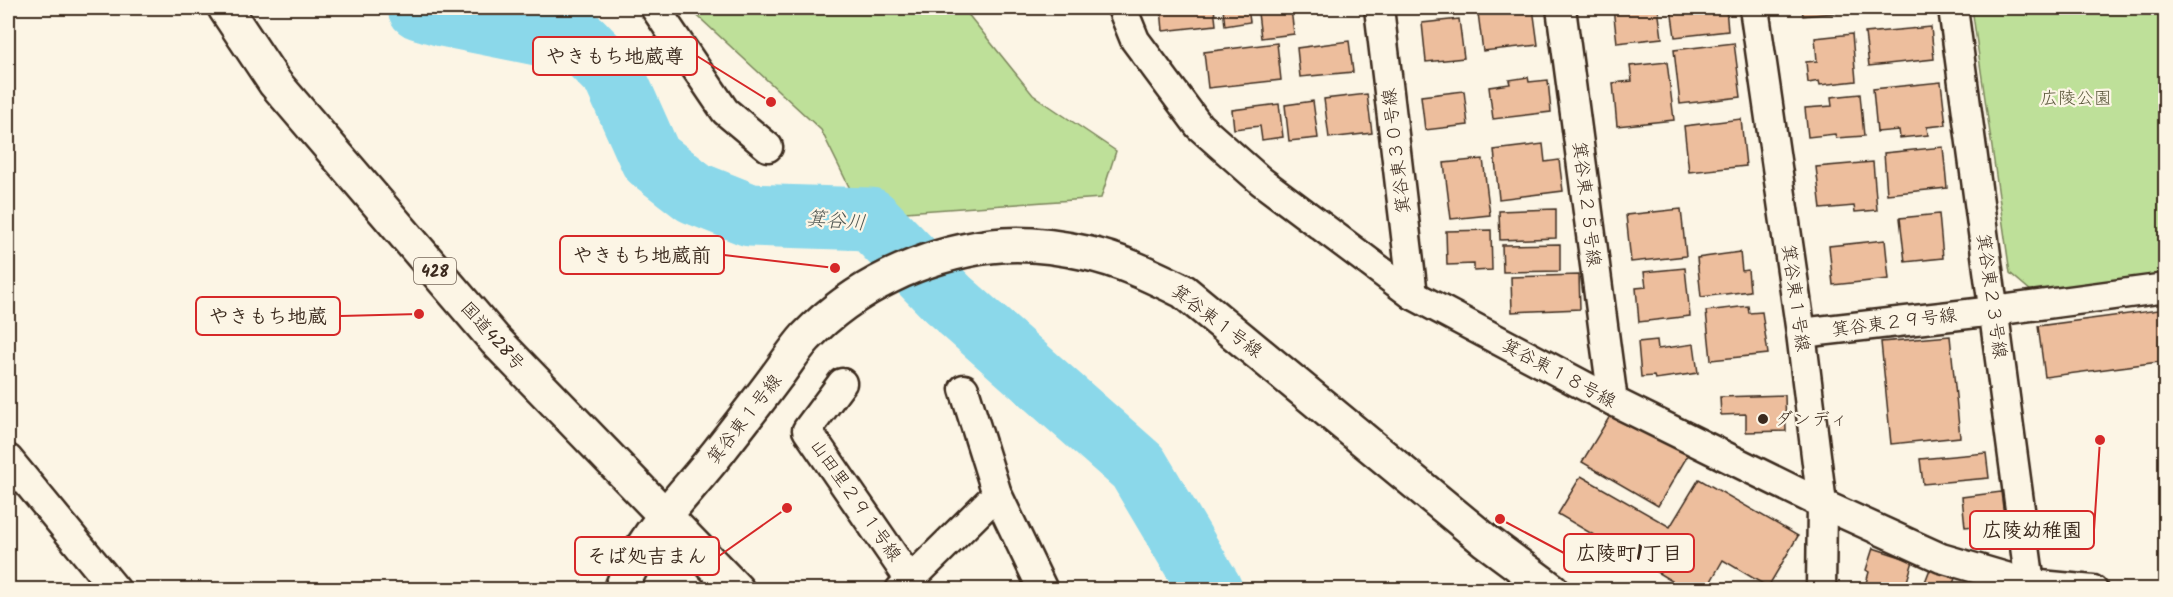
<svg xmlns="http://www.w3.org/2000/svg" width="2173" height="597" font-family="Kalam,'Klee One',sans-serif">
	<rect width="100%" height="100%" fill="#fcf5e5"/>
	<filter id="ink" filterUnits="userSpaceOnUse"><feTurbulence type="fractalNoise" baseFrequency=".0167" numOctaves="2"/><feDisplacementMap in="SourceGraphic" scale="12" xChannelSelector="R" yChannelSelector="G"/><feConvolveMatrix kernelMatrix="1 2 1 2 8 2 1 2 1" color-interpolation-filters="sRGB"/></filter>
	<g filter="url(#ink)">
		<g fill="#bee099" stroke="#7c855c" stroke-width="1.5">
			<polygon points="689,8 963,8 1033,95 1116,151 1101,198 863,215 821,130"/>
			<polygon points="1972,8 2165,8 2165,275 2031,291 2010,273"/>
		</g>
		<g fill="none" stroke-linecap="round" stroke-linejoin="round">
			<polyline stroke="#8bd8ea" stroke-width="63" points="419,8 443,15 582,43 614,76 651,159 695,193 750,215 870,219 948,299 1138,467 1211,590"/>
		</g>
		<g fill="#edbe9d" stroke="#3b2a1e" stroke-width="1.5">
			<polygon points="1161,8 1214,8 1216,25 1163,31"/>
			<polygon points="1223,8 1248,8 1250,22 1225,26"/>
			<polygon points="1533,8 1538,45 1483,51 1478,13"/>
			<polygon points="1613,8 1658,8 1662,38 1617,43"/>
			<polygon points="1671,8 1726,8 1728,31 1675,37"/>
			<polygon points="1802,8 1844,8 1844,12 1803,16"/>
			<polygon points="1291,9 1294,34 1261,38 1258,13"/>
			<polygon points="1459,19 1464,58 1426,62 1422,23"/>
			<polygon points="1931,27 1934,59 1869,66 1865,33"/>
			<polygon points="1852,34 1856,81 1820,85 1819,81 1808,83 1806,62 1817,61 1815,38"/>
			<polygon points="1349,41 1353,72 1300,77 1297,48"/>
			<polygon points="1277,43 1281,80 1208,88 1204,52"/>
			<polygon points="1734,43 1741,97 1680,104 1674,50"/>
			<polygon points="1667,62 1674,120 1617,126 1613,83 1632,81 1630,66"/>
			<polygon points="1528,77 1529,82 1548,80 1551,112 1493,119 1489,87 1510,84 1509,80"/>
			<polygon points="1941,82 1946,125 1927,127 1928,135 1900,138 1899,130 1877,132 1873,89"/>
			<polygon points="1464,91 1468,125 1425,130 1421,96"/>
			<polygon points="1367,94 1372,133 1329,138 1324,99"/>
			<polygon points="1860,94 1864,136 1836,138 1835,134 1808,137 1805,108 1832,106 1831,97"/>
			<polygon points="1313,101 1318,138 1289,141 1285,105"/>
			<polygon points="1279,104 1283,137 1262,140 1260,126 1234,129 1232,110"/>
			<polygon points="1741,119 1746,166 1689,172 1684,126"/>
			<polygon points="1543,144 1545,162 1559,160 1563,191 1499,199 1494,150"/>
			<polygon points="1943,147 1947,188 1887,194 1884,153"/>
			<polygon points="1483,159 1490,215 1451,219 1444,163"/>
			<polygon points="1873,162 1877,210 1855,212 1854,206 1821,209 1816,167"/>
			<polygon points="1556,209 1556,238 1500,240 1499,211"/>
			<polygon points="1681,209 1686,256 1631,262 1626,215"/>
			<polygon points="1939,214 1943,258 1905,262 1900,218"/>
			<polygon points="1491,230 1492,270 1474,271 1474,264 1447,265 1446,231"/>
			<polygon points="1885,240 1889,279 1833,285 1829,246"/>
			<polygon points="1560,244 1560,271 1503,272 1502,245"/>
			<polygon points="1740,252 1742,271 1748,270 1750,291 1701,297 1697,258"/>
			<polygon points="1685,268 1690,316 1639,322 1636,288 1646,287 1644,272"/>
			<polygon points="1579,275 1580,309 1512,312 1511,277"/>
			<polygon points="1748,306 1749,313 1762,312 1768,354 1711,360 1706,311"/>
			<polygon points="2166,309 2166,361 2045,377 2038,326"/>
			<polygon points="1950,336 1960,437 1891,444 1881,342"/>
			<polygon points="1657,340 1658,349 1694,344 1698,373 1655,379 1654,376 1641,377 1638,342"/>
			<polygon points="1785,395 1786,431 1746,432 1746,414 1721,415 1720,397"/>
			<polygon points="1613,411 1688,455 1658,506 1582,462"/>
			<polygon points="1986,453 1989,478 1923,484 1920,459"/>
			<polygon points="1581,476 1670,527 1699,479 1798,536 1768,587 1723,560 1706,590 1687,590 1558,514"/>
			<polygon points="2001,492 2005,523 1965,527 1962,497"/>
			<polygon points="1873,548 1913,561 1905,588 1909,590 1864,590 1869,572 1866,570"/>
			<polygon points="1930,569 1955,578 1951,590 1922,590"/>
		</g>
		<g fill="none" stroke-linecap="round" stroke-linejoin="round">
			<defs>
				<g id="minor">
					<polyline points="655,8 725,111 768,147"/>
					<polyline points="1122,8 1135,40 1199,126 1261,181 1413,295 1613,401 1822,504 1941,558 2030,584 2093,590"/>
					<polyline points="1379,8 1413,295"/>
					<polyline points="1561,8 1613,401"/>
					<polyline points="1754,8 1801,333 1822,504 1821,590"/>
					<polyline points="1953,8 2030,584"/>
					<polyline points="1801,333 1994,311 2166,288"/>
					<polyline points="842,383 807,430 917,590"/>
					<polyline points="964,389 997,494 1043,590"/>
					<polyline points="8,459 116,590"/>
					<polyline points="900,590 997,494"/>
				</g>
				<path id="tertiary" d="M621,590C641,534 688,492 723,446C741,423 759,400 776,377C786,364 795,349 806,337C854,287 922,255 991,246C1022,242 1055,246 1086,253C1120,260 1152,276 1183,291L1486,541L1552,590"/>
				<polyline id="trunk" points="225,8 275,83 495,340 737,590"/>
			</defs>
			<use href="#minor" stroke="#3b2a1e" stroke-width="33"/>
			<use href="#tertiary" stroke="#3b2a1e" stroke-width="38"/>
			<use href="#trunk" stroke="#3b2a1e" stroke-width="38"/>
			<use href="#minor" stroke="#fcf5e5" stroke-width="28"/>
			<use href="#tertiary" stroke="#fcf5e5" stroke-width="33"/>
			<use href="#trunk" stroke="#fcf5e5" stroke-width="33"/>
		</g>
	</g>
	<circle fill="#3b2a1e" stroke="#fcf5e5" stroke-width="2" cx="1763" cy="419" r="6"/>
	<g text-anchor="middle" stroke-width="4.5" stroke-linejoin="round" paint-order="stroke">
		<rect fill="#fcf5e5" stroke="#75675a" stroke-width="1.5" x="414" y="258" width="42" height="26" rx="4.5"/>
		<g font-size="16" font-weight="bold" fill="#3b2a1e">
			<text x="435" y="277">428</text>
		</g>
		<g font-size="18" fill="#5c583d" stroke="#fcf5e5">
			<text x="2076" y="104">広陵公園</text>
		</g>
		<g font-size="18" fill="#3b2a1e" stroke="#fcf5e5">
			<text transform="translate(1396 151) rotate(-97)" y="6">箕谷東３０号線</text>
			<text transform="translate(1587 204) rotate(83)" y="6">箕谷東２５号線</text>
			<text transform="translate(1992 296) rotate(82)" y="6">箕谷東２３号線</text>
			<text transform="translate(1796 298) rotate(82)" y="6">箕谷東１号線</text>
			<text transform="translate(1217 321) rotate(37)" y="6">箕谷東１号線</text>
			<text transform="translate(1894 322) rotate(-7)" y="6">箕谷東２９号線</text>
			<text transform="translate(493 336) rotate(48)" y="6">国道428号</text>
			<text transform="translate(1559 373) rotate(28)" y="6">箕谷東１８号線</text>
			<text transform="translate(744 419) rotate(-52)" y="6">箕谷東１号線</text>
			<text transform="translate(856 500) rotate(55)" y="6">山田里２９１号線</text>
		</g>
		<g font-size="18" fill="#3b2a1e" stroke="#fcf5e5" text-anchor="start">
			<text x="1775" y="425">ダンディ</text>
		</g>
		<g font-size="20" font-style="italic" fill="#4f5651" stroke="#fcf5e5">
			<text transform="translate(836 220) rotate(5)" y="7">箕谷川</text>
		</g>
	</g>
	<path fill="none" stroke="#d62828" stroke-width="2" d="M771 102L697 56M835 268L724 255M419 314L340 316M2100 440L2094 530M1500 519L1564 553M787 508L719 556"/>
	<g fill="#d62828" stroke="#fcf5e5" stroke-width="2">
		<circle cx="771" cy="102" r="6"/>
		<circle cx="835" cy="268" r="6"/>
		<circle cx="419" cy="314" r="6"/>
		<circle cx="2100" cy="440" r="6"/>
		<circle cx="1500" cy="519" r="6"/>
		<circle cx="787" cy="508" r="6"/>
	</g>
	<g fill="#fcf5e5" stroke="#d62828" stroke-width="2">
		<rect x="533" y="37" width="164" height="38" rx="6"/>
		<rect x="560" y="236" width="164" height="38" rx="6"/>
		<rect x="196" y="297" width="144" height="38" rx="6"/>
		<rect x="1970" y="511" width="124" height="38" rx="6"/>
		<rect x="1564" y="534" width="130" height="38" rx="6"/>
		<rect x="575" y="537" width="144" height="38" rx="6"/>
	</g>
	<g font-size="20" text-anchor="middle" font-weight="bold" fill="#3b2a1e">
		<text x="615" y="63">やきもち地蔵尊</text>
		<text x="642" y="262">やきもち地蔵前</text>
		<text x="268" y="323">やきもち地蔵</text>
		<text x="2032" y="537">広陵幼稚園</text>
		<text x="1629" y="560">広陵町1丁目</text>
		<text x="647" y="563">そば処吉まん</text>
	</g>
	<rect width="2173" height="597" fill="none" stroke="#fcf5e5" stroke-width="30"/>
	<rect x="15" y="15" width="2143" height="567" fill="none" stroke="#3b2a1e" stroke-width="2" filter="url(#ink)"/>
</svg>
